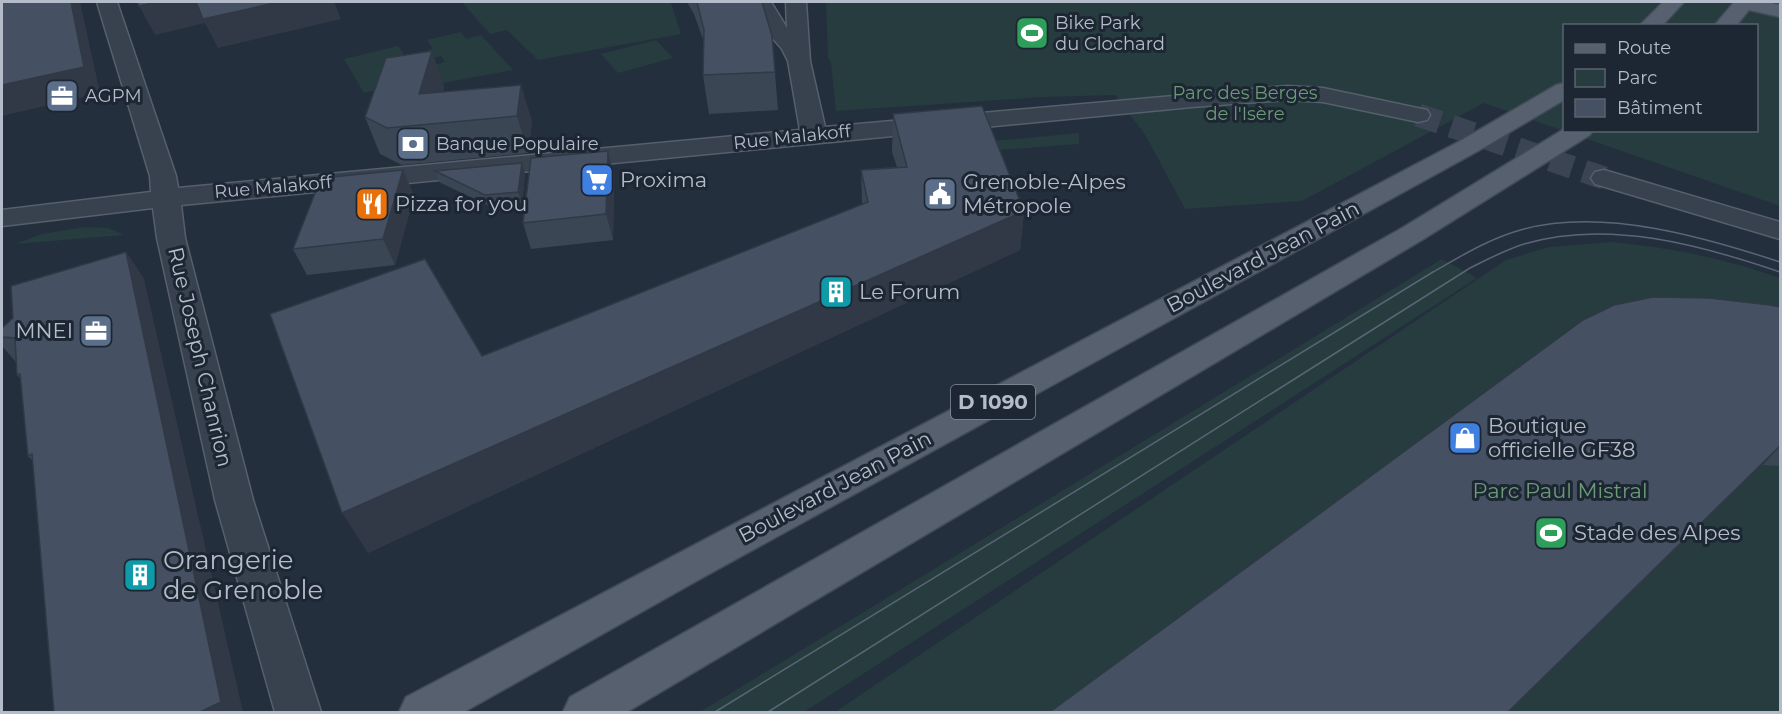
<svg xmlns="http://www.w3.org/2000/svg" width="1782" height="714" font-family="Montserrat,sans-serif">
	<rect width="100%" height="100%" fill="#242f3e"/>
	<g fill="#263c3f" fill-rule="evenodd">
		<polygon points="462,2 663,2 671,3 681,34 538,60 507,30 490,34"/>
		<path d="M826,2H1780V206L1484,103L1302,201L1185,209L1146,136L1115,95L1043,97L836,111L831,62L828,58ZM1564,26H1756V130H1564Z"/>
		<polygon points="461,32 466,39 481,35 513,70 421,87 423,68 445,62 441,56 422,61 417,53 433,49 427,40"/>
		<polygon points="656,40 673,58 618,73 601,54"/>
		<polygon points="398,46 408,60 389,86 364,93 344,59"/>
		<polygon points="1079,133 1079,144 986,151 983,142"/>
		<polygon points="84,227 108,228 124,235 15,244 42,234"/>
		<path d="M1612,242C1672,248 1723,258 1780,278V712H835L1506,260L1549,247Z"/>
		<polygon points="1442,259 1477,278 804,712 700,712"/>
	</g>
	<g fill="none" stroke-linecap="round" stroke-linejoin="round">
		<polyline stroke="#3a4453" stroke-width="23" stroke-dasharray="23 12" stroke-linecap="butt" points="1418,115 1604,178"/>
		<defs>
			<g id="minor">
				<polygon points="97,2 117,2 176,176 178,188 800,130 788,61 782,49 764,28 751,2 771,2 787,28 786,2 806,2 810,61 825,127 1287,86 1323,88 1427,110 1430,115 1427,120 1418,122 1323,102 1287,100 1192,107 181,205 185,238 253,500 321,712 275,712 215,500 157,238 153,208 2,226 2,210 151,192 150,176"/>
				<polygon points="1604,170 1780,222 1780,239 1595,184 1591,178 1595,172"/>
			</g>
			<g id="major">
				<polygon points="1663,2 1684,2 1662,26 1639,26"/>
				<polygon points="1734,2 1767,2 1780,5 1780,17 1749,10 1736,26 1714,26"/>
				<polygon points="1564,83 1564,100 1478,151 700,579 464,712 399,712 406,697 1460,141 1556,85"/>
				<polygon points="1564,129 1593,130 1590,135 1422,240 627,712 563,712 570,697 1402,228"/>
			</g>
		</defs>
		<use href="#minor" stroke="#565f6c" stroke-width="3"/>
		<use href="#major" stroke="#414a57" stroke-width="3"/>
		<use href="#minor" fill="#38414e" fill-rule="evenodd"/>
		<use href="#major" fill="#56606e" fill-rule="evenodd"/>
		<g stroke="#5a6575" stroke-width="1.5">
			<path d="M715,712L1433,272C1463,255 1490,238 1524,229C1604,208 1704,237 1780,262"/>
			<path d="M768,712L1470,268C1488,259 1505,250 1524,244C1608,219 1701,245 1780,272"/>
		</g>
	</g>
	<g fill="#3b4654">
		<polygon points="687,2 762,2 772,36 778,110 709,114 703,75 704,42 694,14"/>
		<polygon points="444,86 443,91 532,121 528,153 402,165 380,154 365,117"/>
		<polygon points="893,114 1024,211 1020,250 368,553 482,356 862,204 861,170 897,167 892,152"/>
		<polygon points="608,151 614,175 613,240 531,249 523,223"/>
		<polygon points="403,170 414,196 395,265 307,275 293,249"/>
		<polygon points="435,171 525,174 522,203 489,206 439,182"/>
		<polygon points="126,252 144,279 32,460 28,456 21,379 17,375 16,362 2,346 2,328"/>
		<polygon points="1780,307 1780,466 1763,465"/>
	</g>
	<g fill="#303945">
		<polygon points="71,2 80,2 100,93 2,116 2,85"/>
		<polygon points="157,2 334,2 341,19 218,48 205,23 155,35 139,6"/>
		<polygon points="432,51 444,86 435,123 419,94"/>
		<polygon points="521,85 532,121 528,153 517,116"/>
		<polygon points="608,151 614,175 613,240 606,214"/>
		<polygon points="522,163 525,174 522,203 518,192"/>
		<polygon points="403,170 414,196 395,265 383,239"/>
		<polygon points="1024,211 1020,250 368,553 342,513"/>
		<polygon points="126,252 144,279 243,712 200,712"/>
		<polygon points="1780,446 1763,465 1510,712 1508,712"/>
	</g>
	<g fill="#455162" stroke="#303945" stroke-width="1.5">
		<polygon points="2,2 71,2 84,67 2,85"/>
		<polygon points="137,2 157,2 139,6"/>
		<polygon points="196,2 279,2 203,19"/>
		<polygon points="697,2 762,2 772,36 775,72 703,75 704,30"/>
		<polygon points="432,51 419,94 521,85 517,116 387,128 365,117 386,58"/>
		<polygon points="982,106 1024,211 342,513 270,314 425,259 482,356 868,202 861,170 907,167 893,114"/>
		<polygon points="608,151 606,214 523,223 531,158"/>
		<polygon points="522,163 518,192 485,195 435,171"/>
		<polygon points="403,170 383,239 293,249 321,178"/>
		<polygon points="126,252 221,702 200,712 54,712 32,454 28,456 20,374 17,375 15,338 2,337 2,328 13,318 11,286"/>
		<polygon points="1653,297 1709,298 1770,305 1780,307 1780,446 1508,712 1050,712 1583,320 1614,305"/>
	</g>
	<defs>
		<symbol id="stadium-square" viewBox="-11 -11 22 22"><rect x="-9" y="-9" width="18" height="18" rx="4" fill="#2e9e5b" stroke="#1d2633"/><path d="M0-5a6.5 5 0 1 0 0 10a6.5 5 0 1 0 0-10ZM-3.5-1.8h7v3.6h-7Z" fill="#fff"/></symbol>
		<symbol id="office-square" viewBox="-11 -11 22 22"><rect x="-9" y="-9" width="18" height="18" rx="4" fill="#5c6f8a" stroke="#1d2633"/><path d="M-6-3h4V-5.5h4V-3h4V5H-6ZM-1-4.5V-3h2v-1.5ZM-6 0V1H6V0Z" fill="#fff"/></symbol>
		<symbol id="bank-square" viewBox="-11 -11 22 22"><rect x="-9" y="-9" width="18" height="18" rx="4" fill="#5c6f8a" stroke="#1d2633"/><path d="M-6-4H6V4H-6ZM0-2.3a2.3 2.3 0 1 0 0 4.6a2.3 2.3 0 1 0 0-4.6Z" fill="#fff"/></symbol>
		<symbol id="supermarket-square" viewBox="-11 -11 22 22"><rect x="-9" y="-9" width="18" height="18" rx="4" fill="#3f7fe0" stroke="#1d2633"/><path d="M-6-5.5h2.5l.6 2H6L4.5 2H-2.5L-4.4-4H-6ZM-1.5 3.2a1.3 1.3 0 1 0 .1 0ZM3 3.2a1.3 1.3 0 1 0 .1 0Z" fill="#fff"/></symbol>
		<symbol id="civic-square" viewBox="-11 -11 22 22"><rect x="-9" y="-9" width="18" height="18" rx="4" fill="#5c6f8a" stroke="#1d2633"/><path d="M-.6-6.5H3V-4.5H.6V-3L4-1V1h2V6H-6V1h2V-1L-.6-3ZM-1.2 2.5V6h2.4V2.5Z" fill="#fff"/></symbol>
		<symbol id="restaurant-square" viewBox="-11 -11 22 22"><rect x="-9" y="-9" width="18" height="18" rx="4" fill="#e8710a" stroke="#1d2633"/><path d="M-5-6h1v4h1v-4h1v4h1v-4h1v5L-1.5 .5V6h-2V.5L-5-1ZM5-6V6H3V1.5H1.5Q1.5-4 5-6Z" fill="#fff"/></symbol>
		<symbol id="building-square" viewBox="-11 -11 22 22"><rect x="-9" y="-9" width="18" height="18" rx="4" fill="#0f9aa8" stroke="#1d2633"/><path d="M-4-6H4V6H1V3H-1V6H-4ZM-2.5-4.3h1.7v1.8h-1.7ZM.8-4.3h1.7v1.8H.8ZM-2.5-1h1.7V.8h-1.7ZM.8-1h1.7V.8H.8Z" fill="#fff"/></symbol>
		<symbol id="shop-square" viewBox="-11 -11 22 22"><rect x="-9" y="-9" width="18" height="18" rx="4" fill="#3f7fe0" stroke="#1d2633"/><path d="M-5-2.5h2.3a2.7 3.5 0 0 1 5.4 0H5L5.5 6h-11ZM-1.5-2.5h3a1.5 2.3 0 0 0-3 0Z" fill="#fff"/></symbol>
	</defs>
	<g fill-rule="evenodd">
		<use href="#stadium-square" x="1013" y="14" width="38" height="38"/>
		<use href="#office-square" x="43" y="77" width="38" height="38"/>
		<use href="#bank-square" x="394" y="125" width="38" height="38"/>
		<use href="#supermarket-square" x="578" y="161" width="38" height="38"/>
		<use href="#civic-square" x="921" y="175" width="38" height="38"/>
		<use href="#restaurant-square" x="353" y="185" width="38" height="38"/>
		<use href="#building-square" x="817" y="273" width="38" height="38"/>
		<use href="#office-square" x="77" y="312" width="38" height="38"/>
		<use href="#shop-square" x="1446" y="419" width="38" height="38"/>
		<use href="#stadium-square" x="1532" y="514" width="38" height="38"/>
		<use href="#building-square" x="121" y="556" width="38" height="38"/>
	</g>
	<g text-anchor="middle" stroke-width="6" stroke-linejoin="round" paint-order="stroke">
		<g font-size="18" fill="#b4bcc9" stroke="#1d2633" text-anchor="start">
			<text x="1055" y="29">Bike Park<tspan x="1055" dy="21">du Clochard</tspan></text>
			<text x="85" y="102">AGPM</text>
			<text x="436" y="150">Banque Populaire</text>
		</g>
		<g font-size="18" fill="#6b9a76" stroke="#1d2633">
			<text x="1245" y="99">Parc des Berges<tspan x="1245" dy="21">de l'Isère</tspan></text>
		</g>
		<g font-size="18" fill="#b4bcc9" stroke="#1d2633">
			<text transform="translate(792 137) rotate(-6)" y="6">Rue Malakoff</text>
			<text transform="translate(273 187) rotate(-5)" y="6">Rue Malakoff</text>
		</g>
		<rect fill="#1d2633" stroke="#878f9c" stroke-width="1.5" x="951" y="385" width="84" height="34" rx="4.5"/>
		<g font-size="20" font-weight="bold" fill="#b4bcc9">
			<text x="993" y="409">D 1090</text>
		</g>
		<g font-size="21" fill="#b4bcc9" stroke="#1d2633" text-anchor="start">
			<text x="620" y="187">Proxima</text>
			<text x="963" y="189">Grenoble-Alpes<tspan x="963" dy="24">Métropole</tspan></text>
			<text x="395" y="211">Pizza for you</text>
			<text x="859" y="299">Le Forum</text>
			<text x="73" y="338" text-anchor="end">MNEI</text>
			<text x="1488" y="433">Boutique<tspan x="1488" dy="24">officielle GF38</tspan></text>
			<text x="1574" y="540">Stade des Alpes</text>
		</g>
		<g font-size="21" fill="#b4bcc9" stroke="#1d2633">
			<text transform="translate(1263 257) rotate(-28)" y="7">Boulevard Jean Pain</text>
			<text transform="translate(200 357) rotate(77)" y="7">Rue Joseph Chanrion</text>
			<text transform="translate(835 487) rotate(-28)" y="7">Boulevard Jean Pain</text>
		</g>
		<g font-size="21" fill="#6b9a76" stroke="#1d2633">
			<text x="1560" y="498">Parc Paul Mistral</text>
		</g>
		<g font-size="26" fill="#b4bcc9" stroke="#1d2633" text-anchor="start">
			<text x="163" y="569">Orangerie<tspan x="163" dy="30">de Grenoble</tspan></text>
		</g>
	</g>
	<rect width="1782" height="714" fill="none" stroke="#b4bcc9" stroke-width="6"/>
	<rect x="1563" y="24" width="195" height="108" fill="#1d2633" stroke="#59626f" stroke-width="1.5"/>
	<rect x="1575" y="44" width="30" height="9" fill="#56606e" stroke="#59626f" stroke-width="1.5"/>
	<text x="1617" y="54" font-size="18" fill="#b4bcc9">Route</text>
	<rect x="1575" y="69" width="30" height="18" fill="#263c3f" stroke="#59626f" stroke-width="1.5"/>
	<text x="1617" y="84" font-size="18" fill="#b4bcc9">Parc</text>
	<rect x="1575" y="99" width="30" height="18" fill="#455162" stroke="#59626f" stroke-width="1.5"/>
	<text x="1617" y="114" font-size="18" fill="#b4bcc9">Bâtiment</text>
</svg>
